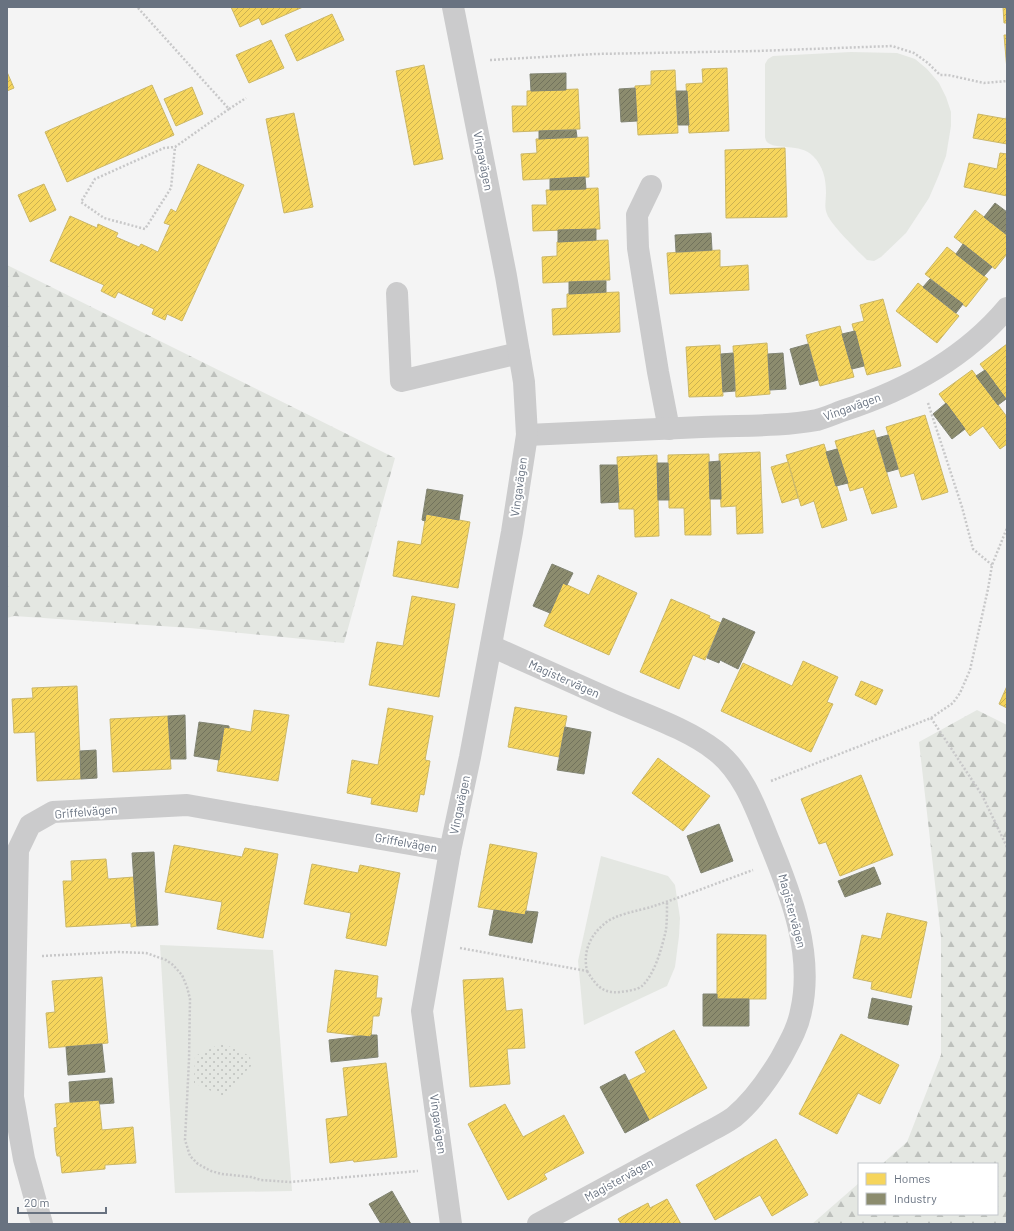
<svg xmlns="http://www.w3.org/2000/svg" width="1014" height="1231" font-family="Barlow,sans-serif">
	<defs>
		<pattern id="forest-firs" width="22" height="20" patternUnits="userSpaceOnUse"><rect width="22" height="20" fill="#e4e7e2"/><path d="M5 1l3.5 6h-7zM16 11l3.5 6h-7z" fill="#bdc0bc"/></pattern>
		<pattern id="park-dots" width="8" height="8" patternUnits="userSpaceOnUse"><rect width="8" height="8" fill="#e4e7e2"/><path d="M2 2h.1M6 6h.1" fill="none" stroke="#bdc0bc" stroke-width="1.8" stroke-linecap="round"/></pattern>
		<pattern id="homes-hatch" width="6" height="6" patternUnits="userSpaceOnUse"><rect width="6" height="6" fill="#f6d55c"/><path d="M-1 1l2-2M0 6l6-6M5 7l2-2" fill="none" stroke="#cbb151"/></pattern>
		<pattern id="industry-hatch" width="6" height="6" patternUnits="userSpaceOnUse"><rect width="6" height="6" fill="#8c8c6e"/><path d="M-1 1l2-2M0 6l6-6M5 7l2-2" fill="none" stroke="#71725c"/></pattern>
	</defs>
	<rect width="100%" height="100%" fill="#f4f4f4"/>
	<g fill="#e4e7e2">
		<path d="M851,52L897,53L915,59L927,69L939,83L946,97L951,112V126L946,156L938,177L929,198L906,233L881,257L874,261L867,260C858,251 831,225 827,214C824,207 826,200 826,193C826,178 823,166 813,156C801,143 774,150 767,142C766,141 765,138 765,137V64L768,59L773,56Z"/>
		<polygon points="601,856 668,876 675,885 680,918 679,936 675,967 667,986 584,1025 578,961"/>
		<polygon points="160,945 273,950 292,1191 175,1193"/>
	</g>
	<g fill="url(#forest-firs)">
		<polygon points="7,265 395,458 344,643 190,628 14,616 7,618"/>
		<polygon points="977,710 1007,725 1007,1224 812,1224 859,1183 859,1214 997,1214 997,1164 882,1164 907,1142 941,1055 941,937 919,742"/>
	</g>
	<polygon fill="url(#park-dots)" points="222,1043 250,1056 251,1066 222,1096 194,1083 195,1056"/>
	<g fill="url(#homes-hatch)" stroke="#cbb767">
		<polygon points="231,7 303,7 262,25 259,18 240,27"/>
		<polygon points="1003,7 1007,7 1007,23 1004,23"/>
		<polygon points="332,14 344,40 297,61 285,35"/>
		<polygon points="1004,35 1007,35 1007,70"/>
		<polygon points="271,40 284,68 249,83 236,55"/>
		<polygon points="424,65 443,159 414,165 396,71"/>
		<polygon points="727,68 729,131 689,133 686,84 703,83 702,69"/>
		<polygon points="675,70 678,133 638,135 635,86 651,85 651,71"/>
		<polygon points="7,72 14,88 7,91"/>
		<polygon points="152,85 174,135 67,182 45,132"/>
		<polygon points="192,87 203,114 176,126 164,99"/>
		<polygon points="578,89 580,129 513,132 512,106 527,106 527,91"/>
		<polygon points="294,113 313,207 284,213 266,119"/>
		<polygon points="1007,113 1007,144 973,138 978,114 1006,119"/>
		<polygon points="588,137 589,177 523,180 521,154 537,153 536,139"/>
		<polygon points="785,148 787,217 726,218 725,150"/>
		<polygon points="1000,153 1007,154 1007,196 964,187 969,163 997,169"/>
		<polygon points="198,164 244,185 182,321 167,314 165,320 152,314 154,309 118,292 115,298 101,291 104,285 50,261 70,216 97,228 98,224 118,233 116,237 139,247 141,244 158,252 170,225 164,223 171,209 176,212"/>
		<polygon points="44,184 56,210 30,222 18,195"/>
		<polygon points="598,188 600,229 533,231 532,205 547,205 546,190"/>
		<polygon points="975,210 1007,235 1007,254 995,269 954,237"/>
		<polygon points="608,240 610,280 543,283 542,257 557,256 557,242"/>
		<polygon points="947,247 988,279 966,307 925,274"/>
		<polygon points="720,250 720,267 748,265 749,290 670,294 667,253"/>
		<polygon points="918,283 959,316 937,343 896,311"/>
		<polygon points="619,292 620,332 553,335 552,309 567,308 567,294"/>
		<polygon points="883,299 901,366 867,375 852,324 864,321 860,305"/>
		<polygon points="840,326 854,377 820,386 806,335"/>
		<polygon points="767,343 770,394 736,397 733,346"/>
		<polygon points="1007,344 1007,400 980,364"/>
		<polygon points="720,345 723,396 689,397 686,347"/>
		<polygon points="972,370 1007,417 1007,444 1000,449 983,426 970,436 939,394"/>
		<polygon points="925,415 948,492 922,500 914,473 901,477 886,427"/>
		<polygon points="874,430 897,507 872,514 863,487 850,491 835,441"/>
		<polygon points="824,444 847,520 822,528 814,501 801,506 786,455"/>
		<polygon points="760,452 763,533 737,534 736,506 721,507 719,454"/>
		<polygon points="709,454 711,535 685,535 684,508 669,508 668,455"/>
		<polygon points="657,455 659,536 635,537 634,509 619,509 617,457"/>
		<polygon points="788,462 798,498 782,503 771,467"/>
		<polygon points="426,514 470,522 458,588 393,576 398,541 421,545"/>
		<polygon points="598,575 637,593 609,655 544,626 563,583 589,595"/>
		<polygon points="412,596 455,604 439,697 369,685 377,642 403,646"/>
		<polygon points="671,599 710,616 709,618 721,623 705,660 693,655 679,689 640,672"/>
		<polygon points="803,661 838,677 827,702 833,704 811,752 721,711 743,663 792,686"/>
		<polygon points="861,681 883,690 876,705 855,695"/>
		<polygon points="77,686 81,779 37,781 35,732 14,733 12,699 33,698 32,688"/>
		<polygon points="1007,686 1007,708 999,704"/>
		<polygon points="515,707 567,716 559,757 508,747"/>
		<polygon points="388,708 433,716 425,760 430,761 424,795 420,794 417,812 371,804 372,798 347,793 352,760 378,765"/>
		<polygon points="254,710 289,715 278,781 217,771 224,727 251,732"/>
		<polygon points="168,716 171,769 113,772 110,719"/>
		<polygon points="658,758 710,796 683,831 632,793"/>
		<polygon points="861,775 893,855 840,876 826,842 819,844 801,799"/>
		<polygon points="490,844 537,853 525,915 478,907"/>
		<polygon points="174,845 242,857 245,848 278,854 263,938 217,929 222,902 165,892"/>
		<polygon points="106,859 108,879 134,877 137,926 131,927 131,923 66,927 63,881 72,881 71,861"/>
		<polygon points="312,864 358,873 360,865 400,873 386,946 346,938 351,913 304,904"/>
		<polygon points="887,913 927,922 911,998 871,989 872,982 853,978 862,935 881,939"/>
		<polygon points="717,934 766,935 766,999 717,999"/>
		<polygon points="335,970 378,976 376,998 382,998 379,1016 373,1016 371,1037 327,1032"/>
		<polygon points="102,977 108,1043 49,1048 46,1013 55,1012 52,981"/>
		<polygon points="503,978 506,1011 522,1009 525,1048 507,1049 510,1084 470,1087 463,980"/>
		<polygon points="674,1030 707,1088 649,1120 628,1081 646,1072 635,1052"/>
		<polygon points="841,1034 899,1065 880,1104 858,1093 837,1134 799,1114"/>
		<polygon points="386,1063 397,1157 354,1162 353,1160 330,1163 326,1119 348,1116 343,1068"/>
		<polygon points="99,1100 102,1130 133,1127 136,1163 105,1165 105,1169 62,1173 60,1156 57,1156 56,1151 54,1128 57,1127 55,1104"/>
		<polygon points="505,1104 523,1137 564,1115 584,1153 544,1174 547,1179 508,1200 468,1124"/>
		<polygon points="776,1139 808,1195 772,1216 760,1195 715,1220 696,1185"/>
		<polygon points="667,1199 681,1224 621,1224 618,1219 623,1216 648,1203 650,1208"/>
	</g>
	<g fill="url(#industry-hatch)" stroke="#818473">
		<polygon points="566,73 566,90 531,91 530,74"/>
		<polygon points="635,88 637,121 621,122 619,89"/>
		<polygon points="676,91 687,91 689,125 678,125"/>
		<polygon points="576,130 577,137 539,139 539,131"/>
		<polygon points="585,177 586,189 550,190 550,179"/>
		<polygon points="995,203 1007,212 1007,235 984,217"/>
		<polygon points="596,229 596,240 558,242 558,230"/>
		<polygon points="711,233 712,250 676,252 675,235"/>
		<polygon points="963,244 992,267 984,276 956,254"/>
		<polygon points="930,279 963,304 956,313 923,287"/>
		<polygon points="606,281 606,292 569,294 569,282"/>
		<polygon points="855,331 864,366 852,369 842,334"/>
		<polygon points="808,344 818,380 800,385 790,349"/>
		<polygon points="733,353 735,391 723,392 721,354"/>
		<polygon points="783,353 786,389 770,390 768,354"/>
		<polygon points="985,370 1006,399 998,405 976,376"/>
		<polygon points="946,403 965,429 952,439 933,414"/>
		<polygon points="888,435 898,469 887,472 877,438"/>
		<polygon points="837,449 848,483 836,486 826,452"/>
		<polygon points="720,461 721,499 710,499 709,462"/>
		<polygon points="657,463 668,463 669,500 658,500"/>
		<polygon points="600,465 617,465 619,502 601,503"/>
		<polygon points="427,489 463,495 459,520 426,514 425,521 422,520"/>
		<polygon points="552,564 573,573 567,585 563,583 550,613 533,606"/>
		<polygon points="723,618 755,632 738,669 720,660 719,663 707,658"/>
		<polygon points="185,715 186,759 171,759 168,716"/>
		<polygon points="199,722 229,726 229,728 224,727 219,760 194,756"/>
		<polygon points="565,727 591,732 584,774 557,770"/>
		<polygon points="96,750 97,778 81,779 80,751"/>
		<polygon points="719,824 733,861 701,873 687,836"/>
		<polygon points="154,852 158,925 137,926 132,853"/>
		<polygon points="874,867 881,884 845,897 838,881"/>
		<polygon points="494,910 525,915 526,911 538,912 532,943 489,935"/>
		<polygon points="703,994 717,994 717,999 749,999 749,1026 703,1026"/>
		<polygon points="872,998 912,1006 908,1025 868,1018"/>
		<polygon points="371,1035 377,1035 378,1057 331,1062 329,1040 361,1036 371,1037"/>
		<polygon points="102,1044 105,1072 68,1075 66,1047"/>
		<polygon points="625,1074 649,1120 625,1133 600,1087"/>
		<polygon points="112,1078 114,1103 100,1104 99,1100 70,1102 69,1082"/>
		<polygon points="392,1191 411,1224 381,1224 369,1204"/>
	</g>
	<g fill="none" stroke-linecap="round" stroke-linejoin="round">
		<g stroke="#c8c8c9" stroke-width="2.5" stroke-dasharray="2 2" stroke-linecap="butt">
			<polyline points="138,8 229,109 175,147 164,148 95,179 81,202 104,218 145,229 171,188 175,147"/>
			<polyline points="490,60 595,54 757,51 892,46 914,53 928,63 940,75 948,75 984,83 1007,81"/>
			<polyline points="229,109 246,98"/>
			<polyline points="928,403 962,507 973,549 992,565"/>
			<polyline points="931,718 982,795 1007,847"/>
			<polyline points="771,781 931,718 953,703 960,693 970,670 988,589 992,565 1007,528"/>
			<path d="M460,948L587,971C583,953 589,937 603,925C614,914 639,911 654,906C687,895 720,882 753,870"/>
			<polyline points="42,956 118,952 146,953 166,960 173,965 182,975 187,987 190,999 189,1060 185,1140 190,1156 198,1164 211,1171 222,1174 251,1177 261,1180 290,1182 418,1171"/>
			<path d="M587,971C596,985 602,994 621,992C627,991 637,990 642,986C655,974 662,947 666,930C667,921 667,911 667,902"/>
		</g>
		<g stroke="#cbcbcc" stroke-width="22">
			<polyline points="651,186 637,215 638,248 658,372 669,429"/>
			<polyline points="397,293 401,381 519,353"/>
			<path d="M527,435C585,432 644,430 702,427C740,425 779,427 817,420C825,418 834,414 842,411C904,391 965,358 1007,308"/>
			<path d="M491,646C532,664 573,683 614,701C646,715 688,729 716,751C744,773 756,809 769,841C791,894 814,954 801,1011C798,1028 789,1043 781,1058C768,1080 753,1101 734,1117C727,1122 718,1127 710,1131L538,1224"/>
			<polyline points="42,1224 24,1159 13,1097 18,850 30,825 53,812 187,805 450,851"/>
			<polyline points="451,1224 422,1011 450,851 470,757 512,532 527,435 524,382 506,276 453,7"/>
		</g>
	</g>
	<g text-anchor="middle" stroke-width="4" stroke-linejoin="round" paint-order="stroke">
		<g font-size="12" fill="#687280" stroke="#fff">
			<text transform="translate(483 161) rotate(79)" y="4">Vingavägen</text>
			<text transform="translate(852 407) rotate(-20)" y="4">Vingavägen</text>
			<text transform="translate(519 487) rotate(-82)" y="4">Vingavägen</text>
			<text transform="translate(564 679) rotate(24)" y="4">Magistervägen</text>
			<text transform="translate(460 805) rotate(-78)" y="4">Vingavägen</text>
			<text transform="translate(86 812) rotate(-5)" y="4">Griffelvägen</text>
			<text transform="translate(406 843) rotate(10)" y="4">Griffelvägen</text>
			<text transform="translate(792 911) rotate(75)" y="4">Magistervägen</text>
			<text transform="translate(438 1124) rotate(82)" y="4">Vingavägen</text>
			<text transform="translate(619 1180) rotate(-29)" y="4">Magistervägen</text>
		</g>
	</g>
	<rect width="1014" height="1231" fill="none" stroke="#687280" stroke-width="16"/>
	<rect x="858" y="1163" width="140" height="52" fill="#ffffff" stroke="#c3c7cc"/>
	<rect x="866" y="1173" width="20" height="12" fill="#f6d55c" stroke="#c3c7cc"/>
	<text x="894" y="1183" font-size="12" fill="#687280">Homes</text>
	<rect x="866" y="1193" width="20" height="12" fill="#8c8c6e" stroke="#c3c7cc"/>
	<text x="894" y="1203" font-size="12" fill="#687280">Industry</text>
	<path d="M18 1207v6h88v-6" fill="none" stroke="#687280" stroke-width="2"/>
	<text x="24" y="1207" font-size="12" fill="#687280" stroke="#ffffff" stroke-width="3" paint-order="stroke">20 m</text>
</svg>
